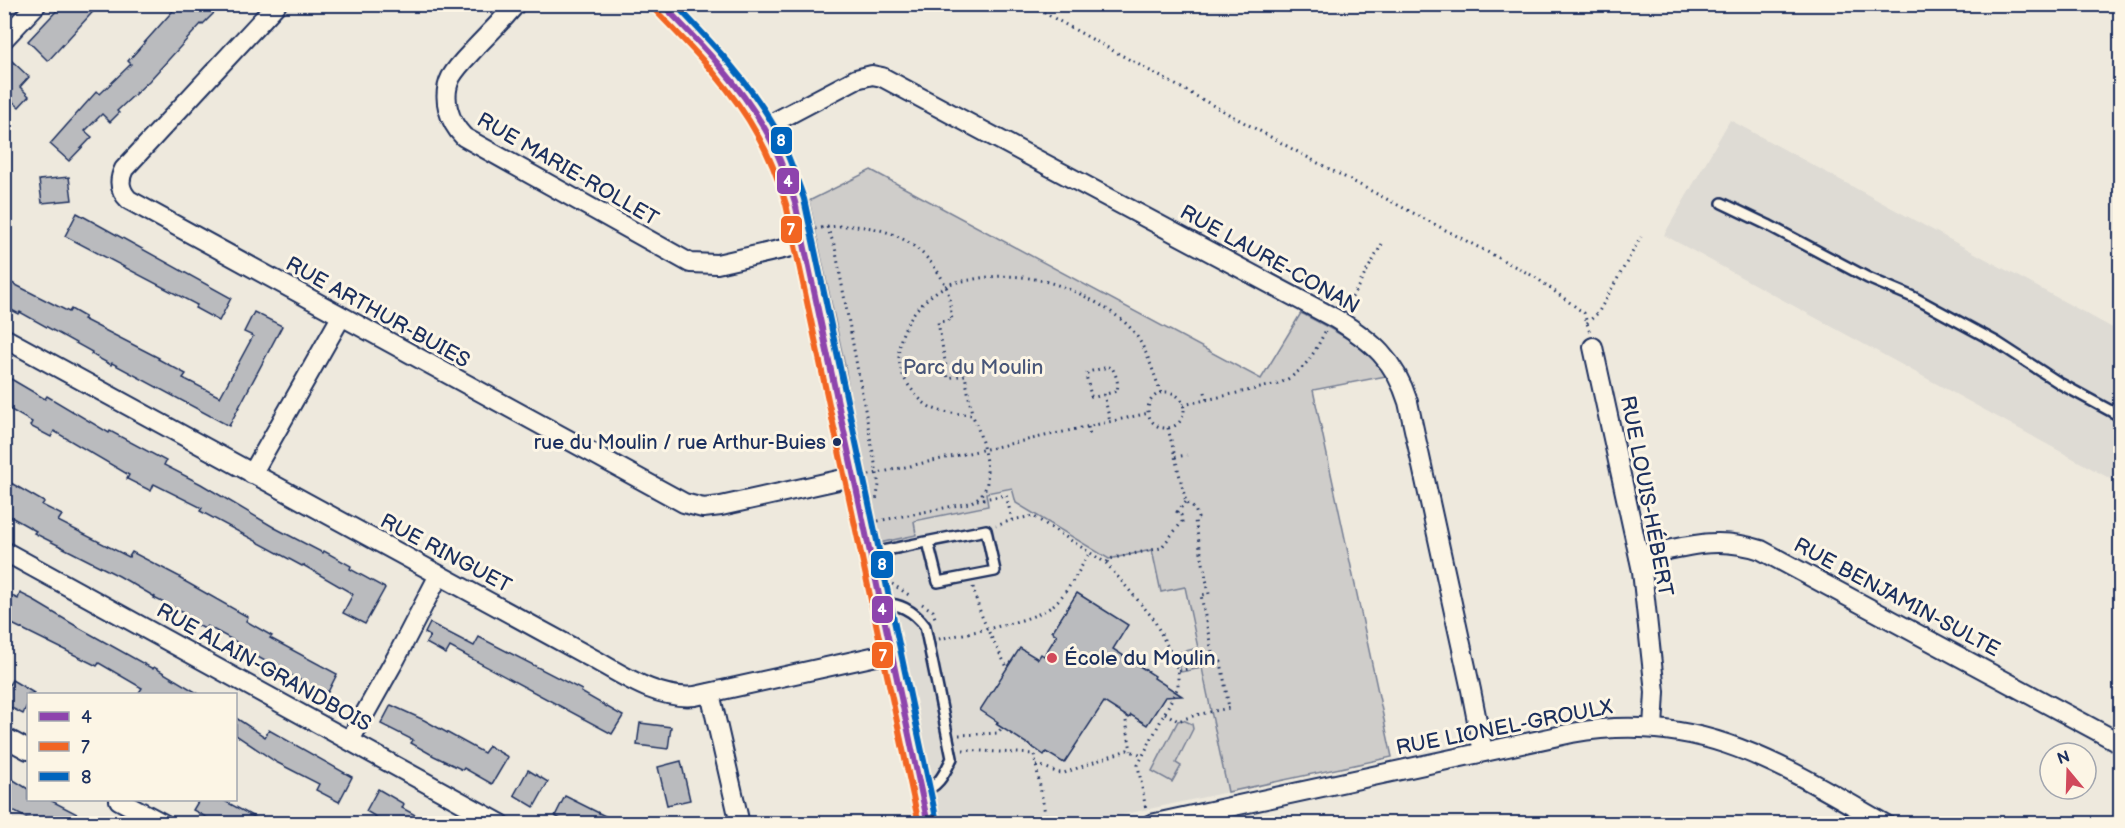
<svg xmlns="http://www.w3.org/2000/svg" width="2125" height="828" font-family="'Balsamiq Sans',sans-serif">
	<rect width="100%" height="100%" fill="#eee9dd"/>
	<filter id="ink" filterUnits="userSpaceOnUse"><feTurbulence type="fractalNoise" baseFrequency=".0167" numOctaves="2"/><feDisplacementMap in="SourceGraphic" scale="12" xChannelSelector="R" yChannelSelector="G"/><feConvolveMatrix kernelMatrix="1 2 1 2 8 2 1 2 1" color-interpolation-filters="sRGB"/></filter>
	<g filter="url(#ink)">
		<g fill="#dedbd4">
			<polygon points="1730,120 2120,332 2120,484 1664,235"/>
			<polygon points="1012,488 1175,545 1228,792 1084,823 941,823 879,543 916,535 913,521 988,506 986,493"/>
		</g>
		<g fill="#cfcdca" stroke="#757e94" stroke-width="1.5">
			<path d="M871,170L1261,379L1301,313C1333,330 1366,345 1386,376L1313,390L1392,757L1228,792L1202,668L1181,672L1177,653L1198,648L1185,587L1161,592L1152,550L1109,559L1016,503L1012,488L986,493L988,506L914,521L916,535L879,543L858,445L845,366L809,201Z"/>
			<polygon points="1183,720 1192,724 1193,729 1176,763 1181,766 1172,782 1152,771 1178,721"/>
		</g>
		<g fill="#babbbe" stroke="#1b2f5e" stroke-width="1.5">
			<polygon points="63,4 100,4 48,61 28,41"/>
			<polygon points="179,4 223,4 202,25 201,24 149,81 117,111 119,113 110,122 102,114 85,131 92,137 69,161 50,144 97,91 100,94 131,64 128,61"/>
			<polygon points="11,60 29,77 20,87 29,96 19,107 4,94 4,67"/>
			<polygon points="69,177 72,200 42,203 39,180"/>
			<polygon points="77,213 231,298 219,321 195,308 197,305 65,236"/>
			<polygon points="4,279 69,312 71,309 85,317 83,319 159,358 158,359 186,374 183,378 220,397 253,336 244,332 254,312 282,326 229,426 112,363 111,365 91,354 92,352 20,312 19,314 4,306"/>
			<polygon points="11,379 45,399 47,396 109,433 110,431 166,461 164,465 201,484 275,528 323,553 324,551 351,566 350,569 385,588 365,624 343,613 353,594 303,565 302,566 200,511 202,508 154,484 151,491 127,479 129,475 54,431 51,437 30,426 32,422 4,406 4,390"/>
			<polygon points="4,479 44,502 42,505 62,515 58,521 129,557 132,552 180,577 179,578 248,617 246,621 272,636 270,638 337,674 328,692 321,689 319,692 299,682 300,680 243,649 244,646 207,626 205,629 184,618 186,614 154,598 155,597 119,576 34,533 36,531 4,513"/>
			<polygon points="4,592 18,599 20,593 34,600 34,601 76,626 153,669 154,667 199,694 138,694 142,688 99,663 97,666 4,620"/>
			<polygon points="1077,593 1128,625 1113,649 1155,676 1154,678 1182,696 1165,697 1147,725 1131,715 1129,718 1104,702 1064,763 1046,752 1044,755 1037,750 996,724 998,722 980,710 1020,648 1038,659 1041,654 1044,656 1057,635 1052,632"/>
			<polygon points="430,623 474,646 479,637 582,690 581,692 623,716 612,734 450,647 446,654 426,643 430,636 425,633"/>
			<polygon points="12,680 34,693 33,694 28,694 28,703 23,714 4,704 4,693"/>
			<polygon points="391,705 424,720 484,753 489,746 508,757 492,784 464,768 463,770 434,756 411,743 413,740 381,724"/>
			<polygon points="236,718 265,737 269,730 352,777 339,802 316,790 319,784 276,762 236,735"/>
			<polygon points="640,723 671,727 668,749 637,745"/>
			<polygon points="681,761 690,800 667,805 658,767"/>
			<polygon points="528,770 548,782 534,807 514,795"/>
			<polygon points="4,774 28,789 28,800 50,800 79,815 74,824 37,824 4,806"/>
			<polygon points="378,789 404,804 402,808 432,824 388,824 366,811"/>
			<polygon points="565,796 621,824 569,824 555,816"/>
			<polygon points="199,800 223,800 267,824 221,824 214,819 213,821 193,810"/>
		</g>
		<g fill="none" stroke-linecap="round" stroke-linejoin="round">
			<defs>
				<g id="lane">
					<polyline points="1722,203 1768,225 1868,278 1913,297 1998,343 2061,384 2120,416"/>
					<path d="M869,554C908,545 947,538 986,530L995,571L938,582L928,542"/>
					<path d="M880,605C897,601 914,611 925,626L952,758C944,774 939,787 921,792"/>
				</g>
				<g id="street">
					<path d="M277,4L124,169C118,181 120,191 129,200L684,503L703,508L721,506L852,477"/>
					<path d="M516,4C504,18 491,32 478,45C469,55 458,65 451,77C441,97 449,122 464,137L690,263L717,264L805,244"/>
					<path d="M662,4C697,41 741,85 765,129C778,152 787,177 795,202L880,605L928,824"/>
					<polyline points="4,39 37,4"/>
					<path d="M765,127L856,79L872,75L882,77L1336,319C1372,341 1395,360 1408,402L1471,690L1483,752"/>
					<path d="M4,338L588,656C620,673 656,700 695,696L890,653"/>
					<polyline points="1593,347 1642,571 1655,692 1653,728"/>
					<polyline points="252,474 341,317"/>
					<polyline points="4,551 501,824"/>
					<path d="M1639,556C1684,547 1717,535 1761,550L2120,743"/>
					<polyline points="710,693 740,824"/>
					<polyline points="4,737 28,750"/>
					<polyline points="350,740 396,658 439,575"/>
					<polyline points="119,800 164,824"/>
					<path d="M1151,824L1572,733C1698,710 1780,764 1885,824"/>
				</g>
			</defs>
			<use href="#lane" stroke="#1b2f5e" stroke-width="14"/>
			<use href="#street" stroke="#1b2f5e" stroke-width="22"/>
			<g stroke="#1b2f5e" stroke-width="3" stroke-dasharray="1.5 4.5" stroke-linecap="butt">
				<polyline points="1028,4 1318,163 1535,277 1584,313 1590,333"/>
				<polyline points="827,227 835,247 879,485 876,501"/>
				<path d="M815,229C869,219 918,232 945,284C950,294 950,309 952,320L938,322L948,378L965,375L972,414"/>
				<polyline points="1346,308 1382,244"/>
				<polyline points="1587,323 1598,313 1641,237"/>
				<path d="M1108,367L1112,368C1116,374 1119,384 1117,391L1095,397L1091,396L1086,375L1088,372Z"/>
				<polyline points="1205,392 1207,400"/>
				<circle cx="1166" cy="410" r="18"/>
				<polyline points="1104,394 1110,422"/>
				<path d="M1183,405L1278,384C1305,372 1313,355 1326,330"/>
				<polyline points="1088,427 1090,436"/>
				<polyline points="1168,428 1186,502 1195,509 1198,518 1195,521 1209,594 1201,595 1214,663"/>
				<polyline points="1175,457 1187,455"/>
				<polyline points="869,475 1149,413"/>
				<polyline points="977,500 1006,495 1012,520 996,526"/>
				<polyline points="1012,520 1033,516 1106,563 1153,618 1174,659 1178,671 1178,687 1138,765 1146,810"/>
				<path d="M878,521L969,503C978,499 986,492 987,482C989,466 980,428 972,415C958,413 945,414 932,408C924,404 917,397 912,390C882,353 908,307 944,287C951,282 962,281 970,280C1015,270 1057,280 1097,303C1110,311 1123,319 1133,331C1147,349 1153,372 1161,393"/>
				<polyline points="1107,562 1109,559 1161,548 1182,522 1181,515 1177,512 1186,502"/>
				<polyline points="892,584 912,597"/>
				<path d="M973,587C980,618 992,639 1007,667"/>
				<polyline points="922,604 933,611 935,618"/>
				<path d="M939,639C966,633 1034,622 1052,606C1068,593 1079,570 1090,552"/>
				<polyline points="1165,713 1178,721 1196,715 1229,708 1221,662 1178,671"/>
				<polyline points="1125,715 1131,751"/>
				<polyline points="959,735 998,733 1002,727"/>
				<polyline points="963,750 1034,754 1047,824"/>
				<path d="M1036,766C1047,765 1053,774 1064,773L1127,750L1142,755"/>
			</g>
			<use href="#lane" stroke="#fcf5e5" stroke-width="9"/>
			<use href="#street" stroke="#fcf5e5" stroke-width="18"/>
			<defs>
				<path id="bus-1" d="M662,4C700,43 738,82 765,129C778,152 787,177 795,202L928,824"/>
				<path id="bus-2" d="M655,10C693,49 732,88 758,136C770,157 779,181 786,204L919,824"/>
				<path id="bus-3" d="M675,4C711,42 748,80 774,126C787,149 795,174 804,199L937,822"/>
			</defs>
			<use href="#bus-1" stroke="#fcf5e5" stroke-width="10"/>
			<use href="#bus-2" stroke="#fcf5e5" stroke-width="10"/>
			<use href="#bus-3" stroke="#fcf5e5" stroke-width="10"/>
			<use href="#bus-1" stroke="#8e44ad" stroke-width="6"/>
			<use href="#bus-2" stroke="#f26522" stroke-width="6"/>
			<use href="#bus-3" stroke="#0065bd" stroke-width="6"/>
		</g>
	</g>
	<circle fill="#1b2f5e" stroke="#fcf5e5" stroke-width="2" cx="837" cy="442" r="5"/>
	<circle fill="#d1495b" stroke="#fcf5e5" stroke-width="2" cx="1052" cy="658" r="6"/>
	<g text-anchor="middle" stroke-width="6" stroke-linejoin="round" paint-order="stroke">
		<g font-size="20" fill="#1b2f5e" stroke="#fcf5e5" text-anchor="end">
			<text x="826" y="449">rue du Moulin / rue Arthur-Buies</text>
		</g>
		<g font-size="21" fill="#1b2f5e" stroke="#fcf5e5">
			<text transform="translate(568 169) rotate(30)" y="7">RUE MARIE-ROLLET</text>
			<text transform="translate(1270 259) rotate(29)" y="7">RUE LAURE-CONAN</text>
			<text transform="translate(378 312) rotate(29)" y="7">RUE ARTHUR-BUIES</text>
			<text transform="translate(1647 496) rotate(79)" y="7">RUE LOUIS-HÉBERT</text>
			<text transform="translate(446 553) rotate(28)" y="7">RUE RINGUET</text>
			<text transform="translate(1897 597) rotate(28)" y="7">RUE BENJAMIN-SULTE</text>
			<text transform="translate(264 667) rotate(29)" y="7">RUE ALAIN-GRANDBOIS</text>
			<text transform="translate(1504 727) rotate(-11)" y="7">RUE LIONEL-GROULX</text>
		</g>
		<g font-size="21" fill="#485679" stroke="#fcf5e5">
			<text x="973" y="374">Parc du Moulin</text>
		</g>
		<g font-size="21" fill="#1b2f5e" stroke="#fcf5e5" text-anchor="start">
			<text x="1064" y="665">École du Moulin</text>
		</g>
	</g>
	<g stroke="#fcf5e5" stroke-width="2">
		<rect x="770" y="126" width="23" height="29" rx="6" fill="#0065bd"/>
		<rect x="776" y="167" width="24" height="28" rx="6" fill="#8e44ad"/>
		<rect x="780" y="215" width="23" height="29" rx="6" fill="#f26522"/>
		<rect x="870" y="550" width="24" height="29" rx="6" fill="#0065bd"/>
		<rect x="871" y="595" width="23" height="29" rx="6" fill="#8e44ad"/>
		<rect x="871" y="641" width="23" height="28" rx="6" fill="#f26522"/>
	</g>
	<g font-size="16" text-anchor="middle" font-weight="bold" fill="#fff">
		<text x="781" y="146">8</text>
		<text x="788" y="187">4</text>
		<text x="791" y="235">7</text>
		<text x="882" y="570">8</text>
		<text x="882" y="615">4</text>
		<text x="883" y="661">7</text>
	</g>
	<rect width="2125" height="828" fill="none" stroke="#fcf5e5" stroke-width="24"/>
	<rect x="12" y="12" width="2101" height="804" fill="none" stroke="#1b2f5e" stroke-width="2" filter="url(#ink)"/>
	<rect x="27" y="693" width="210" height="108" fill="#fcf5e5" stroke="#a2a6af" stroke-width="1.5"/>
	<rect x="39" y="712" width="30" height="9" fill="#8e44ad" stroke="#a2a6af" stroke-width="1.5"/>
	<text x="81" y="723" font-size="18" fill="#1b2f5e">4</text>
	<rect x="39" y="742" width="30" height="9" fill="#f26522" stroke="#a2a6af" stroke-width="1.5"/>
	<text x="81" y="753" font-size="18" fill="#1b2f5e">7</text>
	<rect x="39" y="772" width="30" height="9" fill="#0065bd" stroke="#a2a6af" stroke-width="1.5"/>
	<text x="81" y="783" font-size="18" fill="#1b2f5e">8</text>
	<g transform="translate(2068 771) rotate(341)"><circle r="28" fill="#fcf5e5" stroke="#a2a6af" stroke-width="1.5"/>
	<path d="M0-4.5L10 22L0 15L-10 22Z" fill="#d1495b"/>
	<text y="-9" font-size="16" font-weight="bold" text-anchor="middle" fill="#1b2f5e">N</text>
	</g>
</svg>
